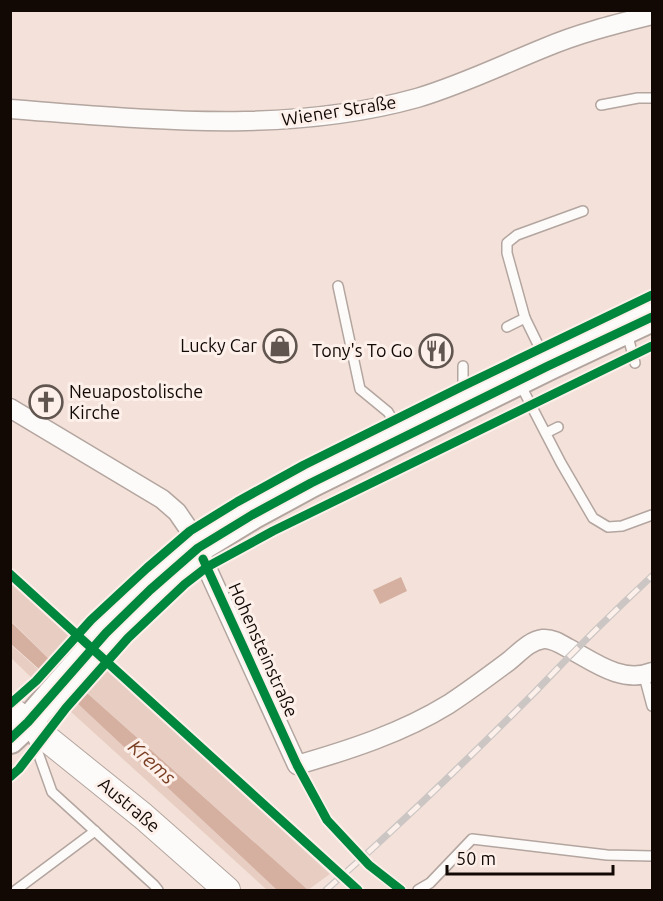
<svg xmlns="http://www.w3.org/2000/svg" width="663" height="901" font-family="Ubuntu,sans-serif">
	<rect width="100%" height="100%" fill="#f4e2da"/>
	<g fill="#e8cec2">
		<polygon points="10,582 71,637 50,660 11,621"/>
		<polygon points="10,644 40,671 33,679 11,658"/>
		<polygon points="106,669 330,874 308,890 86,692"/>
		<polygon points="77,703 277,890 267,890 70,711"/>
	</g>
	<g fill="#d5b0a0">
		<polygon points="401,577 407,591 380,604 373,590"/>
		<polygon points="10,621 50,660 308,890 277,890 77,703 11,644"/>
	</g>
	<polygon fill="#f4e2da" points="52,658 88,690 75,705 38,673"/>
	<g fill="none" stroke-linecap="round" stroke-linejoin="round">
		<defs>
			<g id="service">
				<polyline points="601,105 638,98 652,98"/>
				<polyline points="338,286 360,389 388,412 402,435"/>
				<polyline points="507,327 525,318"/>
				<polyline points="627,333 635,363"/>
				<polyline points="547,363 525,318 507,253 507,243 517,235 583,211"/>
				<polyline points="463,366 463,386 469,401"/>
				<polyline points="520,384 561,463 593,518 608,527 622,526 652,515"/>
				<polyline points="546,433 558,427"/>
				<polyline points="644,676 652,706"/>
				<polyline points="31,733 52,792 154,885 158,890"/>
				<polyline points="297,765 327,820 369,865 401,890"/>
				<polyline points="16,890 95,831"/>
				<polyline points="418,890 430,883 472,839 607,855 652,856"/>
			</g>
			<g id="minor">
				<path d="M10,109C146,119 284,135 417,98C461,85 502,65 544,48C579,33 616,24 652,15"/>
				<path d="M10,408L162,499L177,512L190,531L297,765C349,750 402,733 449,704C469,691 489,676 509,661C519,653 529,641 543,639C552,638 561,644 568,648C594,662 622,684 652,672"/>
			</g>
			<polyline id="secondary" points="10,709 143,816 227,890"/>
			<polyline id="primary" points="10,739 28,722 106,633 150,590 198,548 252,515 311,483 548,366 652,317"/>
		</defs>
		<use href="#service" stroke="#b3a59f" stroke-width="12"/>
		<use href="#minor" stroke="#b3a59f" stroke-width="21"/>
		<use href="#secondary" stroke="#b3a59f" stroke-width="28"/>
		<use href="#primary" stroke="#b3a59f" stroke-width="32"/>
		<use href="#service" stroke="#fdfbf9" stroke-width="9"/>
		<use href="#minor" stroke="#fdfbf9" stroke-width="18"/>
		<use href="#secondary" stroke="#fdfbf9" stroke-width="26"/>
		<use href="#primary" stroke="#fdfbf9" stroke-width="28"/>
		<defs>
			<path id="rail" d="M326,890C398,827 467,760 535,692C573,652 612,613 652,576"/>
		</defs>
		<use href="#rail" stroke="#cbc6c4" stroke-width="7"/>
		<use href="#rail" stroke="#fdf0ea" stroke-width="4.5" stroke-dasharray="14" stroke-linecap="butt"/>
		<defs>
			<g id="cycleway">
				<polyline points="203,559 297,765 327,820 369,865 401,890"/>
				<polyline points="10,574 358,890"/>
				<polyline points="10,704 36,681 91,620 147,568 190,531 237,502 304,465 463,386 652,295"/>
				<polyline points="10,739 28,722 106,633 150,590 198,548 252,515 311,483 548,366 652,317"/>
				<polyline points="10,777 19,769 66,708 128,638 185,584 207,567 273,531 652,346"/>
			</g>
		</defs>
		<use href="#cycleway" stroke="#fdf0ea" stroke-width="13"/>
		<use href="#cycleway" stroke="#00873e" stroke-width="9"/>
	</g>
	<defs>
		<symbol id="shop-ring" viewBox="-11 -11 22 22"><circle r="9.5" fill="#fdf0ea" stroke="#615550" stroke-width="1.5"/><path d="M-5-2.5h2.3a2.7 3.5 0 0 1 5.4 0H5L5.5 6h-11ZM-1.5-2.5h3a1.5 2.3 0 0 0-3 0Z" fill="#615550"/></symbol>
		<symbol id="restaurant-ring" viewBox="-11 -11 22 22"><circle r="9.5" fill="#fdf0ea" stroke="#615550" stroke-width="1.5"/><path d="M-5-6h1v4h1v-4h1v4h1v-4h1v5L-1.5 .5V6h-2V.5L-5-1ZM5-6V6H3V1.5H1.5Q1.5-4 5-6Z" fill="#615550"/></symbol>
		<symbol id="church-ring" viewBox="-11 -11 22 22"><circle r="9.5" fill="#fdf0ea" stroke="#615550" stroke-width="1.5"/><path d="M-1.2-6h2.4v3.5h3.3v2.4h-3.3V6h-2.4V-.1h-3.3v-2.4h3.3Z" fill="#615550"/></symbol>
	</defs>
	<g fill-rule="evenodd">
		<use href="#shop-ring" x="261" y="327" width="38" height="38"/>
		<use href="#restaurant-ring" x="417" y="332" width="38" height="38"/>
		<use href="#church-ring" x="27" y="383" width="38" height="38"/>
	</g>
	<g text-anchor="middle" stroke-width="6" stroke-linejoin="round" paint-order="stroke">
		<g font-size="18" fill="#120905" stroke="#fdf0ea">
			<text transform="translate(339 111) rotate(-9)" y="6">Wiener Straße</text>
			<text transform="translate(263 650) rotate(66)" y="6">Hohensteinstraße</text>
			<text transform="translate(129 805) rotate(40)" y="6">Austraße</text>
		</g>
		<g font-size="18" fill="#120905" stroke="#fdf0ea" text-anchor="end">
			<text x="257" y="352">Lucky Car</text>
			<text x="413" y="357">Tony's To Go</text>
			<text x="69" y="398" text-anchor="start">Neuapostolische<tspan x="69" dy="21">Kirche</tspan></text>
		</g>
		<g font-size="20" font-style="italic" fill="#793e22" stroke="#fdf0ea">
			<text transform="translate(152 762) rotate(42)" y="7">Krems</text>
		</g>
	</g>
	<rect width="663" height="901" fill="none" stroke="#120905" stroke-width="24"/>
	<path d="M447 865v9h166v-9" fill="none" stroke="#120905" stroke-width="3"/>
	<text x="456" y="865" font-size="18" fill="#120905" stroke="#fdf0ea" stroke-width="4.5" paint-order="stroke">50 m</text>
</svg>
